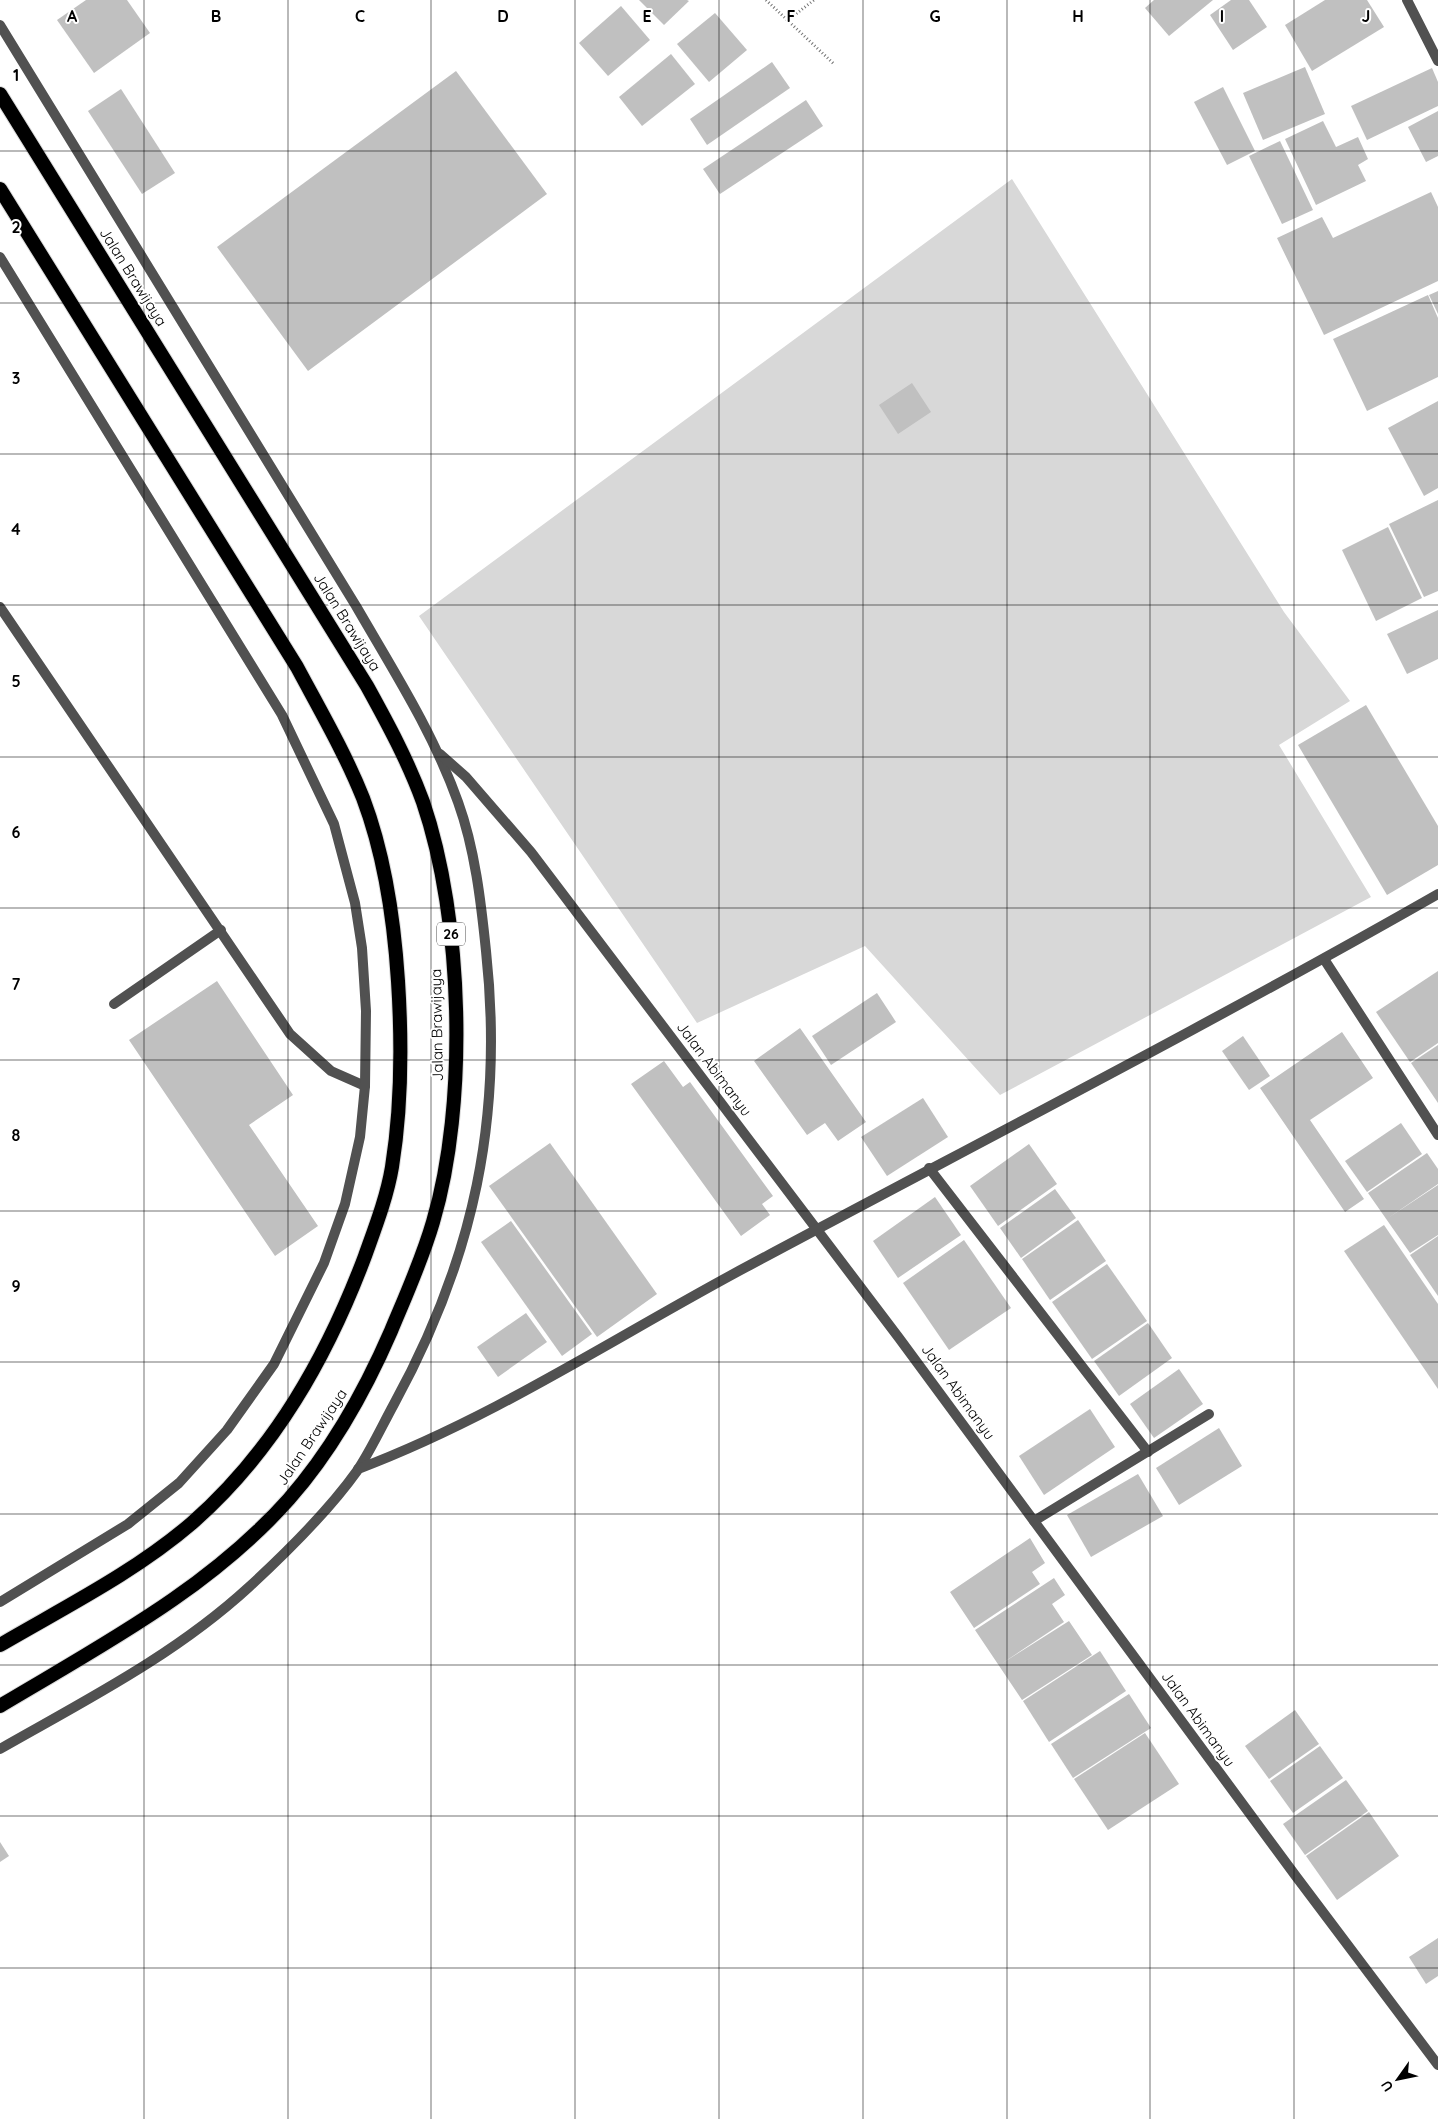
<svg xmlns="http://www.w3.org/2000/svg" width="1438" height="2119" font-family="Quicksand,sans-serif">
	<rect width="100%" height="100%" fill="#fff"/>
	<polygon fill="#d8d8d8" points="1012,179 1284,612 1350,701 1279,745 1371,897 1000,1095 865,946 697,1023 419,616"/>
	<g fill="#c0c0c0">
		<polygon points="86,0 127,0 150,33 94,73 57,20"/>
		<polygon points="639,0 687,0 689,1 664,25"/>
		<polygon points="1154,0 1213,0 1169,36 1145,8"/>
		<polygon points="1231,0 1249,0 1267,27 1233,50 1210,15"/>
		<polygon points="1325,0 1367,0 1384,27 1312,71 1285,25"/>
		<polygon points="621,6 650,40 608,76 579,43"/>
		<polygon points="715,13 747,50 709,82 677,44"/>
		<polygon points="671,54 695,84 642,126 619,97"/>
		<polygon points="772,62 790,88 707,145 690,119"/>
		<polygon points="1305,67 1325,114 1263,140 1243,93"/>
		<polygon points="1432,68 1438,82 1438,106 1367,140 1351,106"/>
		<polygon points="456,71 547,194 308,371 217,247"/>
		<polygon points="1223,87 1255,151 1227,165 1194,102"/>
		<polygon points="121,89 175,173 142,194 88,111"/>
		<polygon points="806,100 823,126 720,194 703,169"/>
		<polygon points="1438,111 1438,156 1426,162 1408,127"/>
		<polygon points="1323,121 1336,147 1358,137 1368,159 1358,165 1366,181 1316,205 1285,139"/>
		<polygon points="1280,141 1313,210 1282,224 1249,156"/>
		<polygon points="1431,192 1438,207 1438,281 1324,335 1277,238 1322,217 1333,238"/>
		<polygon points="1438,291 1438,314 1429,295"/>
		<polygon points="1428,295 1438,318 1438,377 1367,411 1333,339"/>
		<polygon points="912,383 931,412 898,434 879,405"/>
		<polygon points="1438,401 1438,488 1424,496 1388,428"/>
		<polygon points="1438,500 1438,591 1424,597 1389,524"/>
		<polygon points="1388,527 1422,598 1376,621 1342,550"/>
		<polygon points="1438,610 1438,659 1407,674 1387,634"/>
		<polygon points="1366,705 1438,826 1438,865 1387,895 1298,745"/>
		<polygon points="1438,971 1438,1043 1410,1062 1376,1012"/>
		<polygon points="217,981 293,1095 249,1125 318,1226 275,1256 129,1040"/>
		<polygon points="877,993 896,1022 831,1065 812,1036"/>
		<polygon points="800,1028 866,1122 838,1141 825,1123 807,1135 754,1061"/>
		<polygon points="1342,1032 1373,1078 1310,1120 1364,1199 1345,1212 1260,1088"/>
		<polygon points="1243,1036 1270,1076 1249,1090 1222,1051"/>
		<polygon points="1438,1045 1438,1103 1411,1063"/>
		<polygon points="664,1061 683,1087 690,1082 773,1196 762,1204 770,1215 741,1236 631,1084"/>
		<polygon points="923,1098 948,1137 887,1176 861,1137"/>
		<polygon points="1401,1123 1422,1154 1367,1192 1345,1161"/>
		<polygon points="550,1143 657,1294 597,1337 489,1186"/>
		<polygon points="1029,1144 1057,1184 998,1226 970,1186"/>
		<polygon points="1427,1153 1438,1169 1438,1184 1388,1218 1438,1185 1438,1235 1410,1253 1368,1193"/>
		<polygon points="1055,1189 1076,1218 1021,1258 1000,1228"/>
		<polygon points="935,1197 961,1235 898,1278 873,1241"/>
		<polygon points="1078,1220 1106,1261 1050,1300 1022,1259"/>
		<polygon points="511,1221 592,1334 562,1356 481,1242"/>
		<polygon points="1384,1225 1438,1304 1438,1389 1344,1251"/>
		<polygon points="1438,1236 1438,1296 1410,1255"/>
		<polygon points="964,1240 1011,1308 949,1350 903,1283"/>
		<polygon points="1107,1264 1147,1321 1092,1359 1052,1302"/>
		<polygon points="526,1313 547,1342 498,1377 477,1347"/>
		<polygon points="1148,1323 1172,1358 1119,1396 1094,1361"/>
		<polygon points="1179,1369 1203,1404 1154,1438 1130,1404"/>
		<polygon points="1090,1409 1115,1447 1044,1495 1019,1456"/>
		<polygon points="1219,1428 1242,1466 1179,1505 1156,1468"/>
		<polygon points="1138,1474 1163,1516 1091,1557 1067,1515"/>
		<polygon points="1030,1538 1045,1563 1032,1572 1040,1584 974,1628 950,1592"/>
		<polygon points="1054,1578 1065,1595 1052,1604 1064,1622 1001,1664 1069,1621 1092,1655 1022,1700 975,1630"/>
		<polygon points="1100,1651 1126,1691 1049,1742 1023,1701"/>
		<polygon points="1129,1694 1151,1728 1073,1778 1051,1744"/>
		<polygon points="1295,1710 1319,1744 1269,1779 1245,1746"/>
		<polygon points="1145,1733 1179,1784 1108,1830 1074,1779"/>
		<polygon points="1320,1746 1343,1778 1293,1813 1270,1781"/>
		<polygon points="1346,1780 1368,1811 1305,1855 1283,1824"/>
		<polygon points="1369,1812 1399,1856 1337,1900 1306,1856"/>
		<polygon points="0,1842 9,1856 0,1862"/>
		<polygon points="1438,1938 1438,1976 1426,1984 1409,1957"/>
	</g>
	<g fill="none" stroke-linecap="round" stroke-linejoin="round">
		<defs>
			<g id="trunk">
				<path d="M0,94L367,686C388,724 408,761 423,802C463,919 468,1104 433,1222C422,1260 406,1295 391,1331C365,1391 332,1450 289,1499C209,1589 102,1645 0,1706"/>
				<path d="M0,189L297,667C320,710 345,753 363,798C385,856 394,919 398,981C402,1043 402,1105 392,1167C387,1197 375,1228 365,1256C327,1357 274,1451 192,1523C135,1572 65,1607 0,1645"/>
			</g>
		</defs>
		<use href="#trunk" stroke="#dbdbdb" stroke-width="16"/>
		<g stroke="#737373" stroke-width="3" stroke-dasharray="1 2.5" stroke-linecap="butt">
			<polyline points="766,0 834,64"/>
			<polyline points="788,20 814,0"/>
		</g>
		<g stroke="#515151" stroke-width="10">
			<polyline points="0,607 290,1034 331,1071 365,1086"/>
			<polyline points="114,1004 221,930"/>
		</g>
		<g stroke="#515151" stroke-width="10">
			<polyline points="1407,0 1438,61"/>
			<polyline points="1324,959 1438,1135"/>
			<polyline points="929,1168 1148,1452"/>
			<polyline points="1034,1521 1209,1414"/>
		</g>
		<g stroke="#515151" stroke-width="10">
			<path d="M0,25L356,606C393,670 433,732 458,802C475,849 481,902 486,951C504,1117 474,1258 394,1404C382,1426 371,1450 357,1471C327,1513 287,1552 249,1587C175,1655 86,1700 0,1749"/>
			<polyline points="0,257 282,715 334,824 355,903 362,948 366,1011 365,1086 360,1137 345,1204 324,1263 274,1364 227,1430 179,1483 128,1524 0,1602"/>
			<polyline points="440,754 466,777 531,852 899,1338 1295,1875 1438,2065"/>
			<path d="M358,1469C496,1417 620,1334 750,1265C980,1142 1212,1023 1438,894"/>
		</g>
		<use href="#trunk" stroke="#000" stroke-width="14"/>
	</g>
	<path fill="none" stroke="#000" stroke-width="1" stroke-opacity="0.55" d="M144,0V2119M288,0V2119M431,0V2119M575,0V2119M719,0V2119M863,0V2119M1007,0V2119M1150,0V2119M1294,0V2119M0,151H1438M0,303H1438M0,454H1438M0,605H1438M0,757H1438M0,908H1438M0,1060H1438M0,1211H1438M0,1362H1438M0,1514H1438M0,1665H1438M0,1816H1438M0,1968H1438"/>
	<g text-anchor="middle" stroke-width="4" stroke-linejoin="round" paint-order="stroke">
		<rect fill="#fff" stroke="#4c4c4c" stroke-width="1" x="437" y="922.5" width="28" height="23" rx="4"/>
		<g font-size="14" font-weight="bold" fill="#000">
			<text x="451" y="939">26</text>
		</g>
		<g font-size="15" fill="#000" stroke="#fff">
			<text transform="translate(133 277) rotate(58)" y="5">Jalan Brawijaya</text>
			<text transform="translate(347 622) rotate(58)" y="5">Jalan Brawijaya</text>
			<text transform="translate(437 1025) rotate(-91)" y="5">Jalan Brawijaya</text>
			<text transform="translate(714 1069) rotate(53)" y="5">Jalan Abimanyu</text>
			<text transform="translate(958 1392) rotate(54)" y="5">Jalan Abimanyu</text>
			<text transform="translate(312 1437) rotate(-56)" y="5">Jalan Brawijaya</text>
			<text transform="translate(1198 1719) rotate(54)" y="5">Jalan Abimanyu</text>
		</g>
	</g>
	<g font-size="16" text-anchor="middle" font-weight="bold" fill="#000" stroke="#fff" stroke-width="4" stroke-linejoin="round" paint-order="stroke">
		<text x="72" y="22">A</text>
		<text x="216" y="22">B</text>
		<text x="360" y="22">C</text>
		<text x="503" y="22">D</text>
		<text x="647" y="22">E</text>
		<text x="791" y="22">F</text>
		<text x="935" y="22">G</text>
		<text x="1078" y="22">H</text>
		<text x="1222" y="22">I</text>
		<text x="1366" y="22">J</text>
		<text x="16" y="81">1</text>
		<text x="16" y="233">2</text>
		<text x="16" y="384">3</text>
		<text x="16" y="535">4</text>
		<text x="16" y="687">5</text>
		<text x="16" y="838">6</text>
		<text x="16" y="990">7</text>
		<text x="16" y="1141">8</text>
		<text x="16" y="1292">9</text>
	</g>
	<g transform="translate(1398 2079) rotate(237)" stroke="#ffffff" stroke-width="4" paint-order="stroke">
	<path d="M0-4L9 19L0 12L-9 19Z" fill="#000000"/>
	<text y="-8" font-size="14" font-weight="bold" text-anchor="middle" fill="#000000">U</text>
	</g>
</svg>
